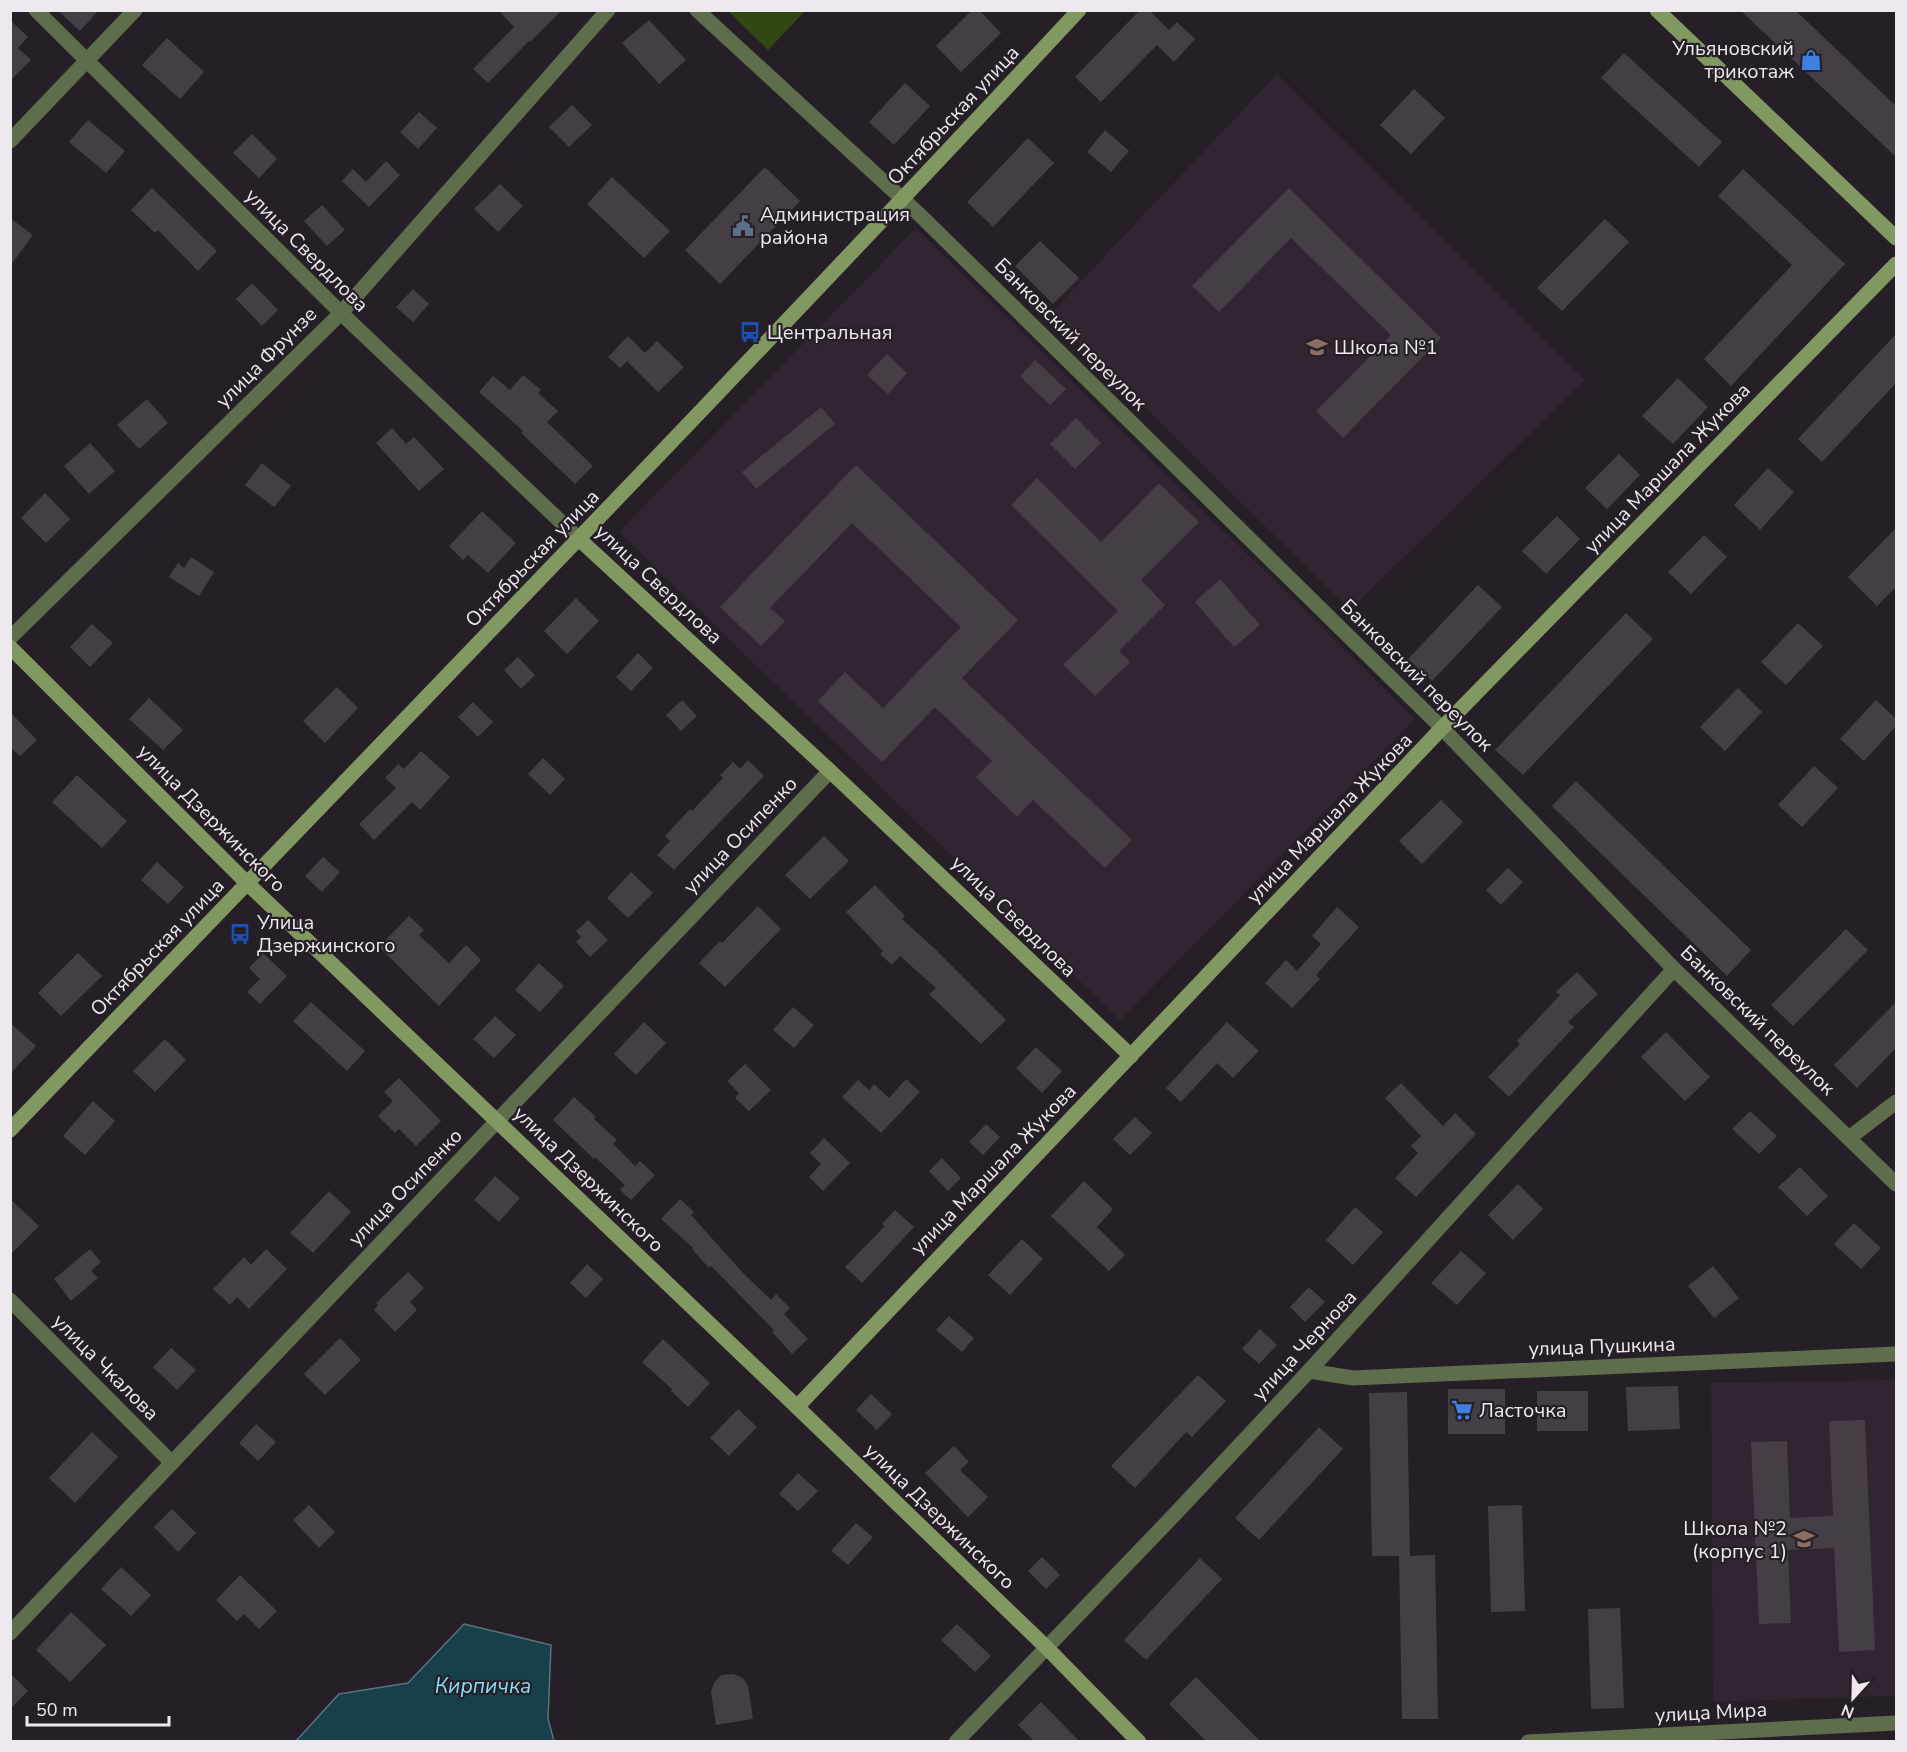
<svg xmlns="http://www.w3.org/2000/svg" width="1907" height="1752" font-family="'Nunito Sans',sans-serif">
	<rect width="100%" height="100%" fill="#261f27"/>
	<g fill="#312532">
		<polygon points="1277,74 1585,380 1350,610 1050,314"/>
		<polygon points="916,228 1415,719 1120,1020 619,532"/>
		<polygon points="1896,1380 1896,1696 1713,1702 1711,1383"/>
	</g>
	<polygon fill="#324812" points="728,11 805,11 768,50"/>
	<polygon fill="#18404b" stroke="#58737c" stroke-width="1.5" points="464,1624 551,1645 548,1719 554,1741 296,1741 339,1694 408,1683"/>
	<g fill="#463e47">
		<polygon points="57,10 99,10 80,31"/>
		<polygon points="498,10 562,10 530,42 529,41 488,83 473,69 514,27"/>
		<polygon points="972,10 979,10 1001,33 961,72 936,46"/>
		<polygon points="1140,10 1149,10 1169,30 1177,22 1195,39 1174,62 1157,45 1101,102 1075,77"/>
		<polygon points="1740,10 1795,10 1896,106 1896,157"/>
		<polygon points="10,20 28,37 18,48 31,60 10,81"/>
		<polygon points="649,20 686,60 659,84 622,43"/>
		<polygon points="167,38 204,72 180,99 142,65"/>
		<polygon points="1624,53 1722,142 1699,167 1601,78"/>
		<polygon points="905,83 930,106 894,145 869,122"/>
		<polygon points="1414,89 1445,118 1411,154 1380,125"/>
		<polygon points="572,105 592,125 569,147 549,127"/>
		<polygon points="419,112 437,128 418,149 400,132"/>
		<polygon points="88,120 125,151 106,173 69,142"/>
		<polygon points="1105,130 1129,151 1111,172 1087,152"/>
		<polygon points="252,134 277,159 259,178 233,153"/>
		<polygon points="1028,138 1054,163 993,227 967,202"/>
		<polygon points="386,161 400,175 369,207 342,181 353,169 366,182"/>
		<polygon points="765,167 800,201 720,284 685,250"/>
		<polygon points="1743,169 1845,264 1731,386 1704,359 1792,265 1718,196"/>
		<polygon points="612,177 670,231 644,258 587,204"/>
		<polygon points="500,184 523,206 498,232 474,209"/>
		<polygon points="152,188 217,251 198,271 158,230 155,233 131,210"/>
		<polygon points="1289,188 1441,338 1343,438 1316,411 1391,335 1291,238 1219,312 1192,286"/>
		<polygon points="322,205 345,230 327,246 304,221"/>
		<polygon points="10,218 33,235 10,266"/>
		<polygon points="1605,219 1629,242 1562,311 1537,288"/>
		<polygon points="1040,241 1079,278 1053,304 1015,266"/>
		<polygon points="252,283 278,310 262,326 236,299"/>
		<polygon points="413,289 429,304 413,322 396,307"/>
		<polygon points="1896,334 1896,383 1822,462 1798,439"/>
		<polygon points="628,336 645,353 657,341 684,367 658,392 627,361 620,368 608,357"/>
		<polygon points="887,354 907,373 888,394 867,375"/>
		<polygon points="1035,360 1066,389 1050,405 1020,376"/>
		<polygon points="523,375 541,390 538,393 558,411 547,422 593,466 575,484 521,433 523,431 479,392 493,376 510,390"/>
		<polygon points="1678,378 1708,407 1673,444 1642,416"/>
		<polygon points="147,399 168,423 139,449 117,425"/>
		<polygon points="821,407 835,424 756,489 742,472"/>
		<polygon points="1076,418 1101,443 1075,469 1050,444"/>
		<polygon points="392,428 406,444 414,437 444,469 419,491 376,443"/>
		<polygon points="90,443 115,471 89,494 64,466"/>
		<polygon points="1619,454 1640,475 1607,509 1585,488"/>
		<polygon points="262,463 291,486 274,507 245,485"/>
		<polygon points="856,465 1018,620 962,678 1132,840 1105,868 1033,800 1017,817 976,777 992,761 935,707 882,762 818,701 845,672 883,708 961,627 852,523 770,608 785,621 761,646 720,607"/>
		<polygon points="1768,468 1794,492 1760,530 1734,505"/>
		<polygon points="1037,478 1101,542 1159,483 1199,522 1141,580 1165,605 1119,651 1130,662 1095,696 1063,665 1118,611 1011,505"/>
		<polygon points="45,493 70,519 46,543 21,518"/>
		<polygon points="482,511 516,543 488,573 468,555 463,560 449,546"/>
		<polygon points="1557,516 1580,539 1546,574 1522,551"/>
		<polygon points="1896,528 1896,587 1877,606 1848,577"/>
		<polygon points="1704,535 1727,557 1691,594 1668,572"/>
		<polygon points="191,557 214,572 199,596 169,577 178,563 184,568"/>
		<polygon points="1220,579 1260,625 1234,647 1195,602"/>
		<polygon points="1478,585 1502,607 1432,681 1408,659"/>
		<polygon points="576,598 599,621 567,654 544,631"/>
		<polygon points="1626,613 1653,639 1523,775 1495,750"/>
		<polygon points="1798,623 1823,646 1786,685 1761,662"/>
		<polygon points="92,624 113,643 90,667 70,647"/>
		<polygon points="638,653 653,668 631,691 616,677"/>
		<polygon points="518,657 535,675 521,689 504,670"/>
		<polygon points="337,687 358,708 325,743 303,721"/>
		<polygon points="1738,688 1762,712 1725,751 1700,727"/>
		<polygon points="149,698 183,730 163,750 129,719"/>
		<polygon points="682,700 697,716 681,731 666,715"/>
		<polygon points="1876,700 1896,719 1896,726 1864,761 1840,739"/>
		<polygon points="473,702 493,722 478,737 458,717"/>
		<polygon points="10,712 37,740 20,756 10,747"/>
		<polygon points="421,751 450,777 420,810 412,802 374,840 359,824 396,788 385,778 398,764 404,769"/>
		<polygon points="543,758 565,779 550,795 528,774"/>
		<polygon points="748,760 764,776 674,870 657,855 670,841 665,836 690,809 692,811 723,778 720,775 733,762 740,769"/>
		<polygon points="1814,766 1838,788 1802,827 1778,805"/>
		<polygon points="77,775 127,821 102,848 52,802"/>
		<polygon points="1576,781 1751,950 1727,976 1552,806"/>
		<polygon points="1441,800 1463,822 1422,864 1399,841"/>
		<polygon points="824,836 849,861 810,899 785,875"/>
		<polygon points="323,857 340,872 322,892 305,876"/>
		<polygon points="157,862 184,887 168,904 141,880"/>
		<polygon points="1508,868 1523,882 1501,905 1486,890"/>
		<polygon points="631,872 653,893 628,918 607,898"/>
		<polygon points="875,885 905,916 902,919 935,949 1006,1020 981,1044 929,994 936,988 900,956 892,965 880,954 883,951 846,912"/>
		<polygon points="758,906 781,929 725,987 699,963 720,941 722,943"/>
		<polygon points="1337,907 1359,927 1316,975 1320,979 1292,1008 1265,983 1286,960 1297,971 1321,944 1312,936"/>
		<polygon points="409,916 424,930 419,935 449,963 466,945 481,960 439,1006 379,947"/>
		<polygon points="588,920 608,940 590,957 576,942 581,937 576,931"/>
		<polygon points="1846,929 1868,950 1793,1026 1771,1005"/>
		<polygon points="78,953 102,976 61,1016 38,993"/>
		<polygon points="263,953 287,976 260,1004 247,992 260,979 249,968"/>
		<polygon points="539,963 564,986 540,1012 515,990"/>
		<polygon points="1577,972 1598,994 1568,1022 1574,1027 1509,1097 1488,1077 1520,1044 1517,1041 1560,995 1556,992"/>
		<polygon points="311,1002 365,1051 347,1071 293,1021"/>
		<polygon points="1896,1002 1896,1048 1857,1088 1834,1065"/>
		<polygon points="793,1007 814,1025 794,1048 773,1030"/>
		<polygon points="495,1016 516,1035 494,1058 473,1039"/>
		<polygon points="644,1022 666,1043 636,1075 614,1054"/>
		<polygon points="1227,1022 1259,1051 1233,1078 1217,1063 1181,1102 1166,1088"/>
		<polygon points="10,1023 36,1046 10,1074"/>
		<polygon points="1666,1032 1710,1077 1685,1101 1641,1057"/>
		<polygon points="165,1039 186,1060 155,1092 133,1071"/>
		<polygon points="1036,1047 1062,1071 1042,1093 1016,1068"/>
		<polygon points="745,1064 771,1090 749,1111 735,1098 739,1093 727,1081"/>
		<polygon points="399,1078 441,1121 416,1146 399,1129 395,1133 378,1116 393,1101 384,1092"/>
		<polygon points="906,1079 920,1092 881,1133 842,1097 858,1080 869,1090 874,1084 889,1098"/>
		<polygon points="1401,1083 1443,1126 1455,1113 1476,1134 1416,1197 1395,1178 1418,1153 1411,1146 1421,1136 1385,1098"/>
		<polygon points="574,1097 596,1117 594,1119 617,1140 613,1144 635,1166 640,1161 655,1175 631,1200 620,1190 625,1185 595,1157 594,1159 553,1120"/>
		<polygon points="93,1101 115,1121 85,1155 63,1136"/>
		<polygon points="1750,1111 1777,1136 1759,1154 1732,1129"/>
		<polygon points="1135,1117 1152,1133 1130,1155 1113,1139"/>
		<polygon points="986,1124 1000,1137 983,1155 969,1142"/>
		<polygon points="824,1138 850,1163 823,1191 809,1177 821,1164 810,1153"/>
		<polygon points="942,1158 961,1178 948,1191 929,1171"/>
		<polygon points="1800,1167 1828,1196 1807,1216 1778,1187"/>
		<polygon points="495,1176 520,1198 499,1222 474,1200"/>
		<polygon points="1084,1181 1113,1209 1097,1227 1125,1255 1109,1271 1051,1216"/>
		<polygon points="1518,1184 1543,1209 1513,1240 1488,1215"/>
		<polygon points="329,1191 351,1212 313,1253 290,1233"/>
		<polygon points="10,1199 39,1226 10,1255"/>
		<polygon points="680,1199 694,1212 691,1215 743,1273 771,1300 776,1294 790,1308 784,1314 808,1339 792,1354 772,1332 774,1330 711,1266 709,1268 692,1249 693,1248 661,1219"/>
		<polygon points="1355,1207 1383,1232 1353,1265 1326,1240"/>
		<polygon points="895,1210 914,1227 862,1283 845,1267 885,1226 882,1224"/>
		<polygon points="1854,1223 1881,1248 1861,1269 1834,1244"/>
		<polygon points="1022,1239 1043,1259 1010,1295 988,1275"/>
		<polygon points="90,1249 101,1262 91,1271 98,1278 71,1301 54,1279"/>
		<polygon points="266,1249 287,1269 249,1309 237,1297 230,1305 213,1289 244,1257 251,1265"/>
		<polygon points="1461,1251 1486,1273 1457,1305 1431,1283"/>
		<polygon points="587,1264 603,1279 586,1298 570,1283"/>
		<polygon points="1713,1266 1739,1298 1714,1318 1688,1286"/>
		<polygon points="408,1272 424,1288 410,1302 417,1310 395,1332 374,1310 378,1305 376,1303"/>
		<polygon points="1309,1287 1325,1302 1305,1322 1290,1307"/>
		<polygon points="949,1316 974,1338 962,1352 936,1330"/>
		<polygon points="1260,1329 1277,1345 1259,1364 1242,1349"/>
		<polygon points="340,1338 361,1360 325,1395 304,1374"/>
		<polygon points="663,1339 710,1383 688,1407 671,1391 672,1389 642,1362"/>
		<polygon points="171,1348 196,1370 177,1390 153,1367"/>
		<polygon points="1198,1375 1226,1401 1192,1437 1186,1432 1135,1488 1111,1466"/>
		<polygon points="1678,1386 1680,1429 1628,1431 1626,1387"/>
		<rect x="1448" y="1389" width="57" height="45"/>
		<rect x="1537" y="1391" width="51" height="40"/>
		<polygon points="1407,1392 1410,1556 1435,1555 1438,1719 1402,1719 1399,1556 1402,1556 1372,1556 1369,1393"/>
		<polygon points="871,1394 892,1414 877,1430 856,1410"/>
		<polygon points="738,1409 757,1427 729,1456 710,1438"/>
		<polygon points="1865,1420 1875,1650 1839,1652 1834,1548 1788,1550 1791,1623 1759,1624 1751,1442 1787,1441 1790,1518 1833,1516 1829,1421"/>
		<polygon points="256,1424 276,1442 258,1461 239,1443"/>
		<polygon points="1319,1427 1343,1449 1259,1540 1235,1518"/>
		<polygon points="92,1432 118,1457 75,1503 49,1478"/>
		<polygon points="954,1446 969,1462 960,1470 988,1497 968,1517 925,1473"/>
		<polygon points="798,1473 818,1491 798,1511 779,1494"/>
		<polygon points="309,1505 335,1532 319,1548 293,1520"/>
		<polygon points="1522,1505 1525,1611 1491,1612 1488,1506"/>
		<polygon points="172,1509 196,1533 178,1552 154,1527"/>
		<polygon points="856,1523 873,1537 848,1565 831,1551"/>
		<polygon points="1042,1557 1060,1575 1046,1589 1028,1571"/>
		<polygon points="1200,1558 1222,1579 1146,1660 1124,1640"/>
		<polygon points="121,1567 151,1595 131,1616 101,1589"/>
		<polygon points="240,1575 277,1611 259,1629 244,1614 237,1621 216,1600"/>
		<polygon points="1620,1608 1624,1708 1591,1709 1588,1609"/>
		<polygon points="71,1612 106,1645 70,1682 36,1650"/>
		<polygon points="957,1624 991,1656 975,1672 941,1640"/>
		<polygon points="10,1673 28,1691 10,1709"/>
		<polygon points="733,1674 743,1678 748,1686 753,1719 716,1725 711,1692 714,1683 721,1675"/>
		<polygon points="1196,1677 1261,1742 1207,1742 1169,1704"/>
		<polygon points="1041,1702 1080,1742 1035,1742 1018,1725"/>
	</g>
	<g fill="none" stroke-linecap="round" stroke-linejoin="round">
		<g stroke="#5e6d4b" stroke-width="15">
			<polyline points="36,10 341,313 579,539"/>
			<polyline points="697,10 922,217 1442,728 1674,969 1896,1184"/>
			<polyline points="10,141 135,10"/>
			<polyline points="10,638 341,313 608,10"/>
			<polyline points="1849,1138 1896,1102"/>
			<polyline points="10,1300 172,1463"/>
			<polyline points="1309,1371 1353,1378 1896,1354"/>
			<polyline points="10,1633 830,771"/>
			<polyline points="956,1742 1175,1514 1309,1371 1674,969"/>
			<polyline points="1528,1742 1896,1723"/>
		</g>
		<g stroke="#819861" stroke-width="15">
			<polyline points="1657,10 1896,238"/>
			<polyline points="579,539 830,771 1131,1056"/>
			<polyline points="10,647 247,883 797,1407 1047,1648 1139,1742"/>
			<path d="M10,1130C367,757 728,388 1079,10"/>
			<polyline points="797,1407 1442,728 1896,264"/>
		</g>
	</g>
	<defs>
		<symbol id="shop-bare" viewBox="-9 -9 18 18"><path d="M-5-2.5h2.3a2.7 3.5 0 0 1 5.4 0H5L5.5 6h-11ZM-1.5-2.5h3a1.5 2.3 0 0 0-3 0Z" fill="#3f7fe0" stroke="#261f27" stroke-width="2.5" paint-order="stroke"/></symbol>
		<symbol id="civic-bare" viewBox="-9 -9 18 18"><path d="M-.6-6.5H3V-4.5H.6V-3L4-1V1h2V6H-6V1h2V-1L-.6-3ZM-1.2 2.5V6h2.4V2.5Z" fill="#5c6f8a" stroke="#261f27" stroke-width="2.5" paint-order="stroke"/></symbol>
		<symbol id="bus-bare" viewBox="-9 -9 18 18"><path d="M-5-6H5V4H4V6H2V4H-2V6H-4V4H-5ZM-3.5-4V0h7V-4ZM-3.5 1.2v1.5H-2V1.2ZM2 1.2v1.5H3.5V1.2Z" fill="#1a4fb4" stroke="#261f27" stroke-width="2.5" paint-order="stroke"/></symbol>
		<symbol id="school-bare" viewBox="-9 -9 18 18"><path d="M0-5L7-2L0 1L-7-2ZM-4 1L0 2.5L4 1V4Q0 6-4 4Z" fill="#8d6e63" stroke="#261f27" stroke-width="2.5" paint-order="stroke"/></symbol>
		<symbol id="supermarket-bare" viewBox="-9 -9 18 18"><path d="M-6-5.5h2.5l.6 2H6L4.5 2H-2.5L-4.4-4H-6ZM-1.5 3.2a1.3 1.3 0 1 0 .1 0ZM3 3.2a1.3 1.3 0 1 0 .1 0Z" fill="#3f7fe0" stroke="#261f27" stroke-width="2.5" paint-order="stroke"/></symbol>
	</defs>
	<g fill-rule="evenodd">
		<use href="#shop-bare" x="1796" y="45" width="30" height="30"/>
		<use href="#civic-bare" x="728" y="211" width="30" height="30"/>
		<use href="#bus-bare" x="735" y="317" width="30" height="30"/>
		<use href="#school-bare" x="1302" y="332" width="30" height="30"/>
		<use href="#bus-bare" x="225" y="919" width="30" height="30"/>
		<use href="#supermarket-bare" x="1447" y="1395" width="30" height="30"/>
		<use href="#school-bare" x="1789" y="1524" width="30" height="30"/>
	</g>
	<g text-anchor="middle" stroke-width="4.5" stroke-linejoin="round" paint-order="stroke">
		<g font-size="20" fill="#eee9ef" stroke="#261f27" text-anchor="start">
			<text x="1794" y="55" text-anchor="end">Ульяновский<tspan x="1794" dy="23">трикотаж</tspan></text>
			<text x="760" y="221">Администрация<tspan x="760" dy="23">района</tspan></text>
			<text x="767" y="339">Центральная</text>
			<text x="1334" y="354">Школа №1</text>
			<text x="257" y="929">Улица<tspan x="257" dy="23">Дзержинского</tspan></text>
			<text x="1479" y="1417">Ласточка</text>
			<text x="1787" y="1535" text-anchor="end">Школа №2<tspan x="1787" dy="23">(корпус 1)</tspan></text>
		</g>
		<g font-size="20" fill="#eee9ef" stroke="#261f27">
			<text transform="translate(953 115) rotate(-47)" y="7">Октябрьская улица</text>
			<text transform="translate(307 250) rotate(45)" y="7">улица Свердлова</text>
			<text transform="translate(1071 334) rotate(45)" y="7">Банковский переулок</text>
			<text transform="translate(266 357) rotate(-45)" y="7">улица Фрунзе</text>
			<text transform="translate(1667 468) rotate(-46)" y="7">улица Маршала Жукова</text>
			<text transform="translate(532 558) rotate(-46)" y="7">Октябрьская улица</text>
			<text transform="translate(659 584) rotate(43)" y="7">улица Свердлова</text>
			<text transform="translate(1417 675) rotate(45)" y="7">Банковский переулок</text>
			<text transform="translate(212 818) rotate(45)" y="7">улица Дзержинского</text>
			<text transform="translate(1329 818) rotate(-46)" y="7">улица Маршала Жукова</text>
			<text transform="translate(740 835) rotate(-46)" y="7">улица Осипенко</text>
			<text transform="translate(1014 916) rotate(44)" y="7">улица Свердлова</text>
			<text transform="translate(157 947) rotate(-46)" y="7">Октябрьская улица</text>
			<text transform="translate(1758 1020) rotate(44)" y="7">Банковский переулок</text>
			<text transform="translate(993 1169) rotate(-46)" y="7">улица Маршала Жукова</text>
			<text transform="translate(589 1179) rotate(44)" y="7">улица Дзержинского</text>
			<text transform="translate(405 1187) rotate(-46)" y="7">улица Осипенко</text>
			<text transform="translate(1304 1345) rotate(-47)" y="7">улица Чернова</text>
			<text transform="translate(1602 1346) rotate(-2)" y="7">улица Пушкина</text>
			<text transform="translate(106 1367) rotate(45)" y="7">улица Чкалова</text>
			<text transform="translate(940 1516) rotate(44)" y="7">улица Дзержинского</text>
			<text transform="translate(1711 1712) rotate(-3)" y="7">улица Мира</text>
		</g>
		<g font-size="21" font-style="italic" fill="#87dcf6" stroke="#261f27">
			<text x="483" y="1693">Кирпичка</text>
		</g>
	</g>
	<rect width="1907" height="1752" fill="none" stroke="#eee9ef" stroke-width="24"/>
	<g transform="translate(1853 1698) rotate(202)" stroke="#261f27" stroke-width="4.5" paint-order="stroke">
	<path d="M0-4.5L10 22L0 15L-10 22Z" fill="#eee9ef"/>
	<text y="-9" font-size="16" font-weight="bold" text-anchor="middle" fill="#eee9ef">N</text>
	</g>
	<path d="M27 1716v9h142v-9" fill="none" stroke="#eee9ef" stroke-width="3"/>
	<text x="36" y="1716" font-size="18" fill="#eee9ef" stroke="#261f27" stroke-width="4.5" paint-order="stroke">50 m</text>
</svg>
